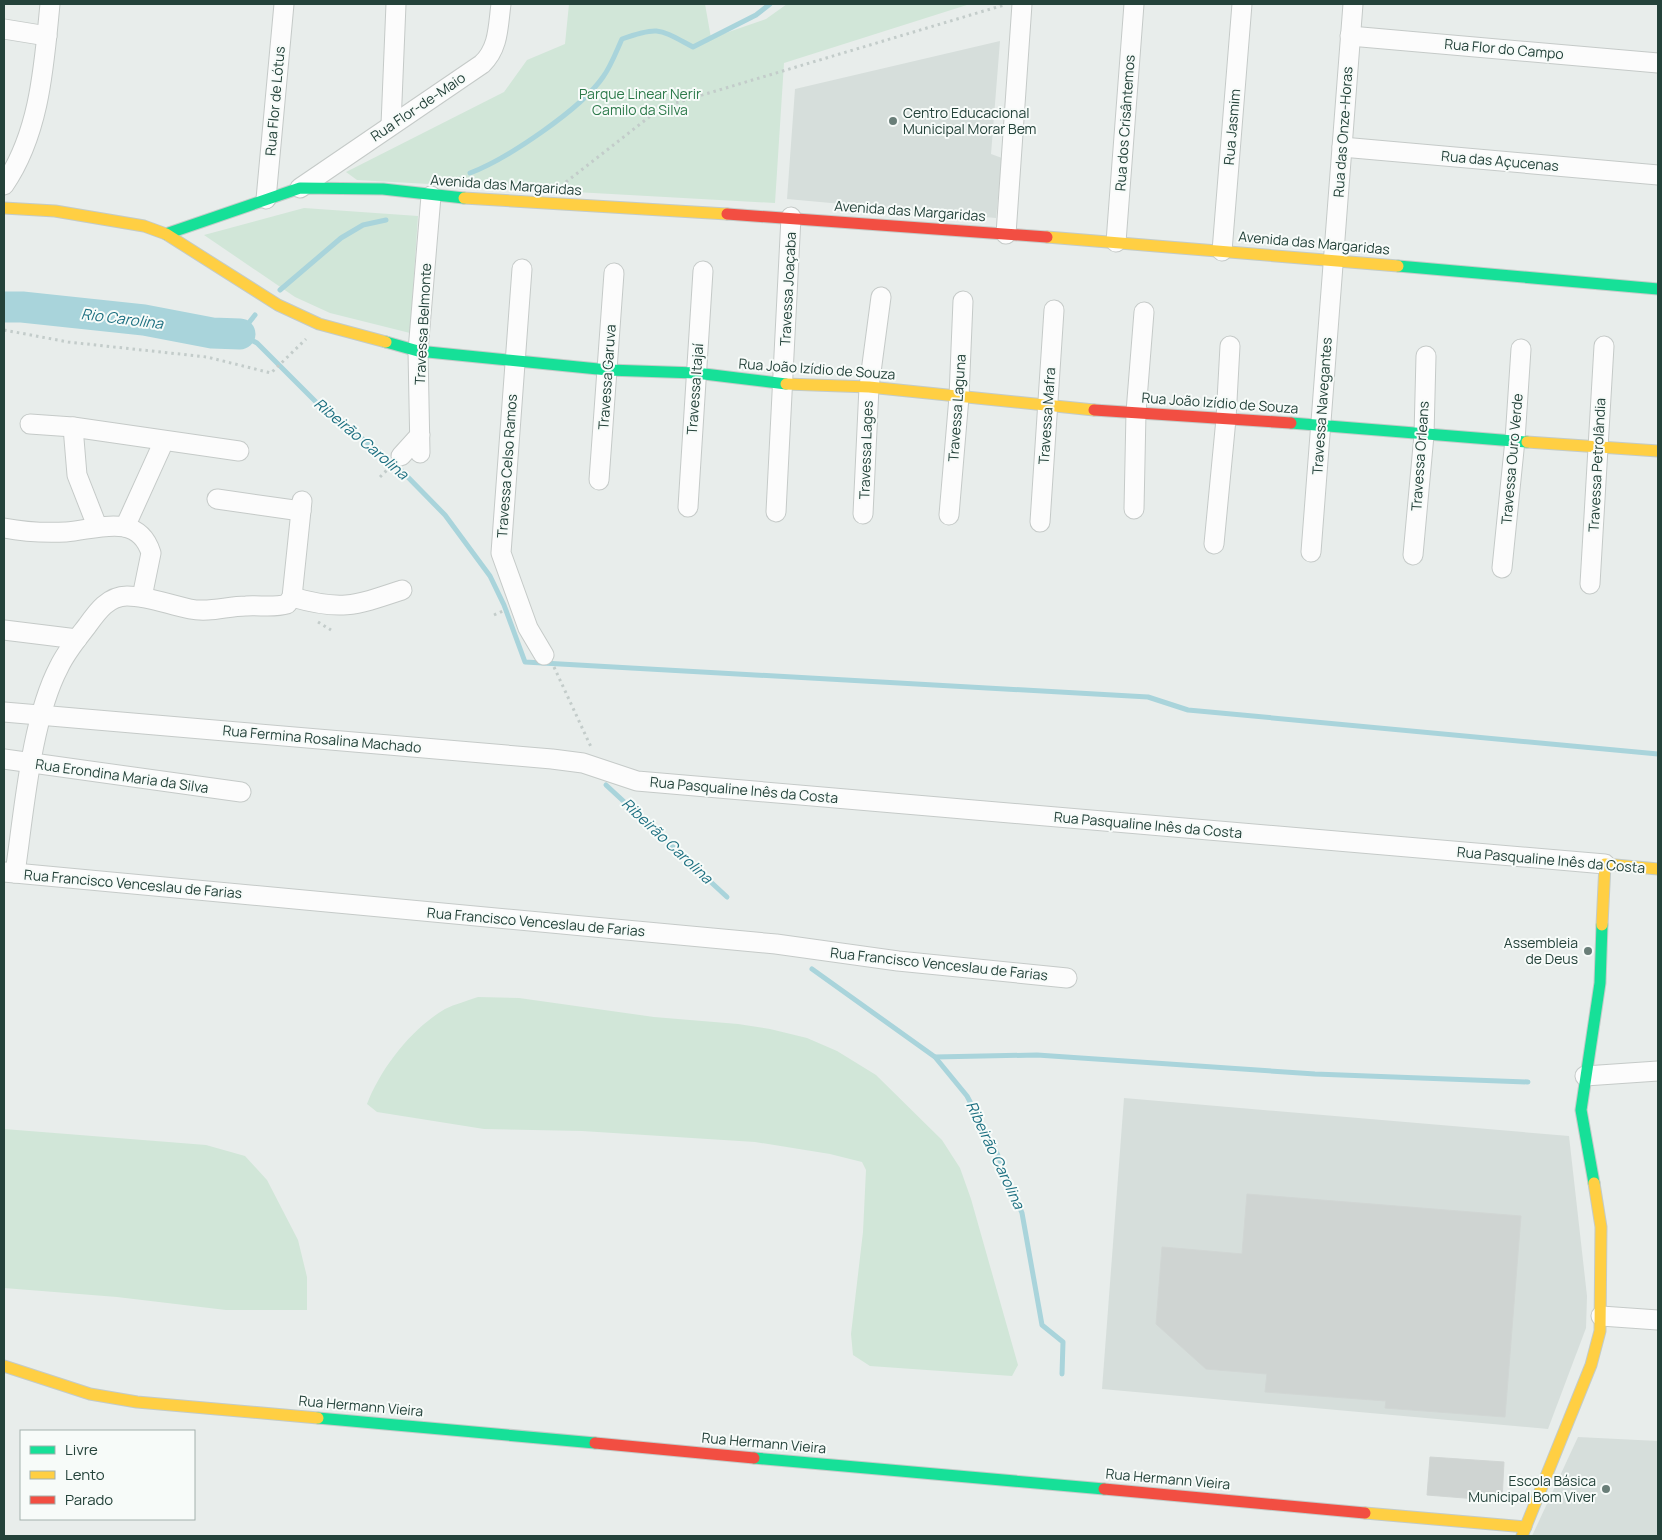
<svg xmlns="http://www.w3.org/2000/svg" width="1662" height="1540" font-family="Manrope,sans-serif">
	<rect width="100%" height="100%" fill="#e8edeb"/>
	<g fill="#d6dedb">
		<polygon points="1000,41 991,154 1002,158 996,218 787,199 795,89"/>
		<polygon points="1124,1098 1569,1136 1587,1296 1586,1328 1548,1429 1102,1389"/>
		<polygon points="1578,1437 1658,1441 1658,1536 1532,1536"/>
	</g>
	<g fill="#d1e6d8">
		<polygon points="569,4 705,4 711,38 766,19 787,4 970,4 784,63 775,203 357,180 346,172 504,92 527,60 565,44"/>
		<polygon points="304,208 418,216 410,333 330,313 295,297 204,235"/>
		<path d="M478,997L519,998L654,1017L738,1024L770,1029L807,1038L837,1051L876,1075L942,1140L960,1168L971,1199L1018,1365L1012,1376L870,1366L853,1355L851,1334L863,1232L866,1170L862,1162L830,1154L755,1142L582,1131L484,1129L377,1112L367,1104C381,1068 411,1029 445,1009C455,1004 467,1001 478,997Z"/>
		<polygon points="4,1129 206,1145 245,1156 267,1180 298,1240 307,1277 307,1310 226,1310 117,1297 4,1288"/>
	</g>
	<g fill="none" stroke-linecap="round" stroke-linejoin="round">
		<g stroke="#a9d4db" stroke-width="5">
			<path d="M470,173C507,159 581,109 603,77C611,66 616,52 622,39C659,26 659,29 693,47L756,15L770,4"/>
			<polyline points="280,290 341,238 363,225 386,220"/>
			<polyline points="255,315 240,334 257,343 320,406 396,465 445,515 490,576 504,605 525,662 1148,697 1188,710 1658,754"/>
			<polyline points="606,785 727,897"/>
			<polyline points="812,969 935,1057 967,1096 996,1151 1022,1213 1042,1325 1063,1342 1062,1374"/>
			<polyline points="935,1057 1037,1055 1315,1074 1528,1082"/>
		</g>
		<polyline stroke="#a9d4db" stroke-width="31" points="4,307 22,307 144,320 212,333 240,334"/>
	</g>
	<g fill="#cfd4d2" stroke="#d1d6d4">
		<polygon points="1247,1194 1521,1216 1505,1417 1385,1408 1386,1401 1265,1392 1267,1374 1206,1369 1156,1324 1162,1247 1242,1254"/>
		<polygon points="1430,1457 1504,1462 1502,1501 1427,1495"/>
	</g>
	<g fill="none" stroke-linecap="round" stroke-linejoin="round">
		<defs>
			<g id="street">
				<polyline points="4,29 47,36"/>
				<polyline points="1350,36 1658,63"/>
				<polyline points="391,125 396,4"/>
				<polyline points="1342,147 1658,175"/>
				<path d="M4,185C40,133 44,65 50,4"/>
				<path d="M300,188L482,64C499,48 498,26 501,4"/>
				<polyline points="266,199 284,4"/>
				<polyline points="1006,234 1022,4"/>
				<polyline points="1116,242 1134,4"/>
				<polyline points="1222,251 1242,4"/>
				<polyline points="522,269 501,553 528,628 544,655"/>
				<polyline points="30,424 73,427 239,451"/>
				<polyline points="73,427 77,475 97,526"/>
				<polyline points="420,453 418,351 431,196"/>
				<polyline points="401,456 420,435"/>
				<polyline points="599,480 614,273"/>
				<polyline points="217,499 301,511"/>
				<polyline points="688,507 703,271"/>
				<polyline points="1134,509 1136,412 1144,312"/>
				<polyline points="776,512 791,217"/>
				<polyline points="863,514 869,387 881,297"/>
				<polyline points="949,515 959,397 963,301"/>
				<polyline points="1040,522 1054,310"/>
				<polyline points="125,527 164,441"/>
				<path d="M4,528C25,532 45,533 66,532C95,530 138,511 151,553L142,597"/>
				<polyline points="1214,544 1226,419 1230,346"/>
				<polyline points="1311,552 1353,4"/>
				<polyline points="1413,555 1424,435 1426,356"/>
				<polyline points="1502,568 1515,440 1521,349"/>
				<polyline points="1590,584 1604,346"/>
				<path d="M292,597C341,611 354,606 402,590"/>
				<polyline points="4,630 77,639"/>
				<polyline points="4,712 552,759 583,763 637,781 1605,864"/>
				<polyline points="4,759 241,792"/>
				<polyline points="4,872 776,944 898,961 1067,978"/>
				<path d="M15,873C24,812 31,720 59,667C66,652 77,639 87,626C97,612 108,596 127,596C149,596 169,605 190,609C210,613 227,606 246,606C260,605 274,608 287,604L292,597L302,501"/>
				<polyline points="1585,1076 1658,1071"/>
				<polyline points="1601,1316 1658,1320"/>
			</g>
			<g id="fast">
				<polyline points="166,234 300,188 383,189 464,198"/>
				<polyline points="1398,266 1658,289"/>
				<polyline points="386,342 418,351 608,370 696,373 786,384"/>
				<polyline points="1291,423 1527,442"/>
				<polyline points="1594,1183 1581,1110 1600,983 1602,925"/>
				<polyline points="318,1418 595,1443"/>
				<polyline points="754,1458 1104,1489"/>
			</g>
			<g id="slow">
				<polyline points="464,198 727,214"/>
				<polyline points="4,208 55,211 144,226 166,234 278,305 319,324 386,342"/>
				<polyline points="1047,237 1398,266"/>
				<polyline points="786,384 869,387 1094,410"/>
				<polyline points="1527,442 1658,451"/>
				<polyline points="1602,925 1605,864 1658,869"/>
				<polyline points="4,1366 90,1394 137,1402 318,1418"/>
				<polyline points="1365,1513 1526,1527"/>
				<polyline points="1522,1536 1591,1365 1600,1331 1601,1227 1594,1183"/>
			</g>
			<g id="jam">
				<polyline points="727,214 1047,237"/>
				<polyline points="1094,410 1291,423"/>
				<polyline points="595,1443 754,1458"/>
				<polyline points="1104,1489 1365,1513"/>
			</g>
		</defs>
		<use href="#street" stroke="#c5cac8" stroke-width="21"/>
		<use href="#fast" stroke="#c3cbc8" stroke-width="13"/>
		<use href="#slow" stroke="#c3cbc8" stroke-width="13"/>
		<use href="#jam" stroke="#c3cbc8" stroke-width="13"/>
		<g stroke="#c3ccca" stroke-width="3" stroke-dasharray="2.5 4" stroke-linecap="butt">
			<polyline points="566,182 662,107 1004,5"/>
			<polyline points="4,330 68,342 207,357 271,373 306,339"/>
			<polyline points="380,477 390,467"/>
			<polyline points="494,615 505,610"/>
			<polyline points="318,622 331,630"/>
			<polyline points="554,667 591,747"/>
		</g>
		<use href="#street" stroke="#fcfcfc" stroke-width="19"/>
		<use href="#fast" stroke="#16e098" stroke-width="11"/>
		<use href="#slow" stroke="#ffcf43" stroke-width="11"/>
		<use href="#jam" stroke="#f24e42" stroke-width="11"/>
	</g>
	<g fill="#697e78" stroke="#f7fbf9" stroke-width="2">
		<circle cx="893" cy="121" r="5"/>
		<circle cx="1588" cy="951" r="5"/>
		<circle cx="1606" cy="1489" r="5"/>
	</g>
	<g text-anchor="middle" stroke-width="4" stroke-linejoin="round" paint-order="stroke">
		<g font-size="14" fill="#24423a" stroke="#f7fbf9">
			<text transform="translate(1504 49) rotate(5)" y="5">Rua Flor do Campo</text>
			<text transform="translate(275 101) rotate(-85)" y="5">Rua Flor de Lótus</text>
			<text transform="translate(418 107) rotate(-34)" y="5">Rua Flor-de-Maio</text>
			<text transform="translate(1125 123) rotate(-86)" y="5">Rua dos Crisântemos</text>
			<text transform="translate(1232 127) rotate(-85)" y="5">Rua Jasmim</text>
			<text transform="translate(1343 132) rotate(-86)" y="5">Rua das Onze-Horas</text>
			<text transform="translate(1500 161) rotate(5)" y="5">Rua das Açucenas</text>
			<text transform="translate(506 185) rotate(4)" y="5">Avenida das Margaridas</text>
			<text transform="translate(910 211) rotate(4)" y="5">Avenida das Margaridas</text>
			<text transform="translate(1314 243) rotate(5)" y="5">Avenida das Margaridas</text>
			<text transform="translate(788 289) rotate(-87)" y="5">Travessa Joaçaba</text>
			<text transform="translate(423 324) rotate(-87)" y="5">Travessa Belmonte</text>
			<text transform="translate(817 369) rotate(4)" y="5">Rua João Izídio de Souza</text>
			<text transform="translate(607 377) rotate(-86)" y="5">Travessa Garuva</text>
			<text transform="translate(695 389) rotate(-86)" y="5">Travessa Itajaí</text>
			<text transform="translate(1220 403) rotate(4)" y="5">Rua João Izídio de Souza</text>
			<text transform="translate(1322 406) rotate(-86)" y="5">Travessa Navegantes</text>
			<text transform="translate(957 408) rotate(-86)" y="5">Travessa Laguna</text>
			<text transform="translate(1047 416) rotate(-86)" y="5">Travessa Mafra</text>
			<text transform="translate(866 450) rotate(-88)" y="5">Travessa Lages</text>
			<text transform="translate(1420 456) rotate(-86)" y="5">Travessa Orleans</text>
			<text transform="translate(1512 459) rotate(-85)" y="5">Travessa Ouro Verde</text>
			<text transform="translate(1597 465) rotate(-87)" y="5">Travessa Petrolândia</text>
			<text transform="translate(507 466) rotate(-86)" y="5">Travessa Celso Ramos</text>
			<text transform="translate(322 739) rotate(5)" y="5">Rua Fermina Rosalina Machado</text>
			<text transform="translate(122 776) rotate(8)" y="5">Rua Erondina Maria da Silva</text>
			<text transform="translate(744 790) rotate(5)" y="5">Rua Pasqualine Inês da Costa</text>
			<text transform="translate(1148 825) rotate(5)" y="5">Rua Pasqualine Inês da Costa</text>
			<text transform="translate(1551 860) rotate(5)" y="5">Rua Pasqualine Inês da Costa</text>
			<text transform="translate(133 884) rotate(5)" y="5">Rua Francisco Venceslau de Farias</text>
			<text transform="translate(536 922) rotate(5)" y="5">Rua Francisco Venceslau de Farias</text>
			<text transform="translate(939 964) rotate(6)" y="5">Rua Francisco Venceslau de Farias</text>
			<text transform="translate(361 1406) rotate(5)" y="5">Rua Hermann Vieira</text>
			<text transform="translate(764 1443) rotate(5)" y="5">Rua Hermann Vieira</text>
			<text transform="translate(1168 1479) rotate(5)" y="5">Rua Hermann Vieira</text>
		</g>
		<g font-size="14" fill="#2d7a4b" stroke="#f7fbf9">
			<text x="640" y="99">Parque Linear Nerir<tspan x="640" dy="16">Camilo da Silva</tspan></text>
		</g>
		<g font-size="14" fill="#24423a" stroke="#f7fbf9" text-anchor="end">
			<text x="903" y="118" text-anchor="start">Centro Educacional<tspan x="903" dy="16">Municipal Morar Bem</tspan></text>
			<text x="1578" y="948">Assembleia<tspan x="1578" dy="16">de Deus</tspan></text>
			<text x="1596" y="1486">Escola Básica<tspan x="1596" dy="16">Municipal Bom Viver</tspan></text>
		</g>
		<g font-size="15" font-style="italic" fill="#1c6f80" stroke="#f7fbf9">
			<text transform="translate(122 319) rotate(7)" y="5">Rio Carolina</text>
			<text transform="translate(361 439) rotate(40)" y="5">Ribeirão Carolina</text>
			<text transform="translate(667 841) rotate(43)" y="5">Ribeirão Carolina</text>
			<text transform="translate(995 1155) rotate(65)" y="5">Ribeirão Carolina</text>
		</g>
	</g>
	<rect width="1662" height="1540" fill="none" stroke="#24423a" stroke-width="10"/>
	<rect x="20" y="1430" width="175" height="90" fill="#f7fbf9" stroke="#a3b1ad"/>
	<rect x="30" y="1446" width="25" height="8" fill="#16e098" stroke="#a3b1ad"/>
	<text x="65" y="1455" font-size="15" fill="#24423a">Livre</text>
	<rect x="30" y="1471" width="25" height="8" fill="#ffcf43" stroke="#a3b1ad"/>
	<text x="65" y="1480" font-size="15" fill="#24423a">Lento</text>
	<rect x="30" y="1496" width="25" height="8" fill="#f24e42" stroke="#a3b1ad"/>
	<text x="65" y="1505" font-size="15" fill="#24423a">Parado</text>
</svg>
